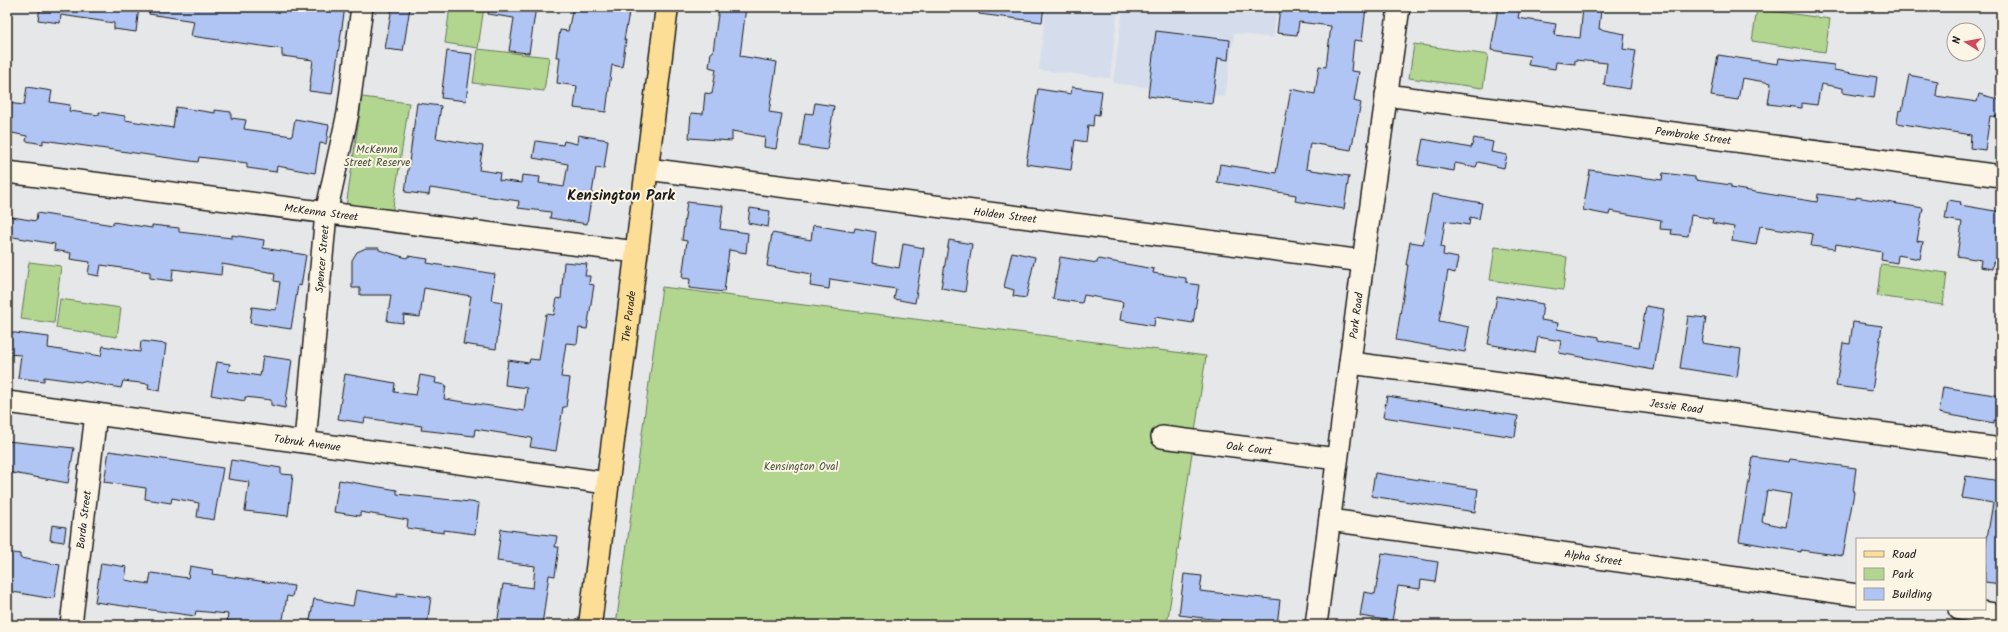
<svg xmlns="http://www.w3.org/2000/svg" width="2008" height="632" font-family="Kalam,sans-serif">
	<rect width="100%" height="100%" fill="#e5e7e9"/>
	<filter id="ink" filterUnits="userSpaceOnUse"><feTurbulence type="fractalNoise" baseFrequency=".025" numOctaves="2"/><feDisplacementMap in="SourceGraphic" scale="8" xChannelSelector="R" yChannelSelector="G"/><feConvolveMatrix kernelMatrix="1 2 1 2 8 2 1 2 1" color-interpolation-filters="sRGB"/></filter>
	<g filter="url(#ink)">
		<g fill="#d5ddec">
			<polygon points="1046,7 1118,7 1110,78 1039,70"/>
			<polygon points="1123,7 1277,7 1273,38 1234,33 1225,97 1113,83"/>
		</g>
		<g fill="#b2d690" stroke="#677956">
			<polygon points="450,7 484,7 478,48 445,43"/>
			<polygon points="1757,9 1830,19 1825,52 1752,41"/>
			<polygon points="1414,44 1488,55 1483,88 1409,78"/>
			<polygon points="478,49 549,57 544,91 473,83"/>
			<polygon points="362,97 409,103 392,214 346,207"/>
			<polygon points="1495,247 1567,257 1563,290 1490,280"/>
			<polygon points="29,262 61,266 54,323 21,319"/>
			<polygon points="1881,264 1947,273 1943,305 1877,296"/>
			<polygon points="662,287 1206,356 1167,625 616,625"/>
			<polygon points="60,299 121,308 117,337 56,328"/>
		</g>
		<g fill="#b0c5f3" stroke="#1c1c1c" fill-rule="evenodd">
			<polygon points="40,7 139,7 136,32 114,29 114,23 61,15 60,23 38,20"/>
			<polygon points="150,7 345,7 332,94 309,91 313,60 282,56 282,49 191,36 194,21 149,14"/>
			<polygon points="392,7 410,7 403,51 385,49"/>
			<polygon points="489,7 536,7 529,53 509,51 514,18 488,14"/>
			<polygon points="573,7 630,7 624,40 626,40 622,67 612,65 606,112 574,108 577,86 557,83 560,57 556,57 560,30 568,31"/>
			<polygon points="719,7 746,7 740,56 777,62 769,112 782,114 776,149 764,147 765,137 732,131 732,141 689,138 691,113 703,114 705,93 712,94 716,69 709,67 711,52 713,52"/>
			<polygon points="979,7 1044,7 1042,22 979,14"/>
			<polygon points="1280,7 1366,7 1362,41 1354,40 1351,71 1359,72 1354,101 1361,103 1351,150 1310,143 1306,169 1349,176 1344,209 1295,201 1296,195 1217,182 1220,164 1276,173 1291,89 1315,94 1319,66 1326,67 1331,26 1299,22 1297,35 1277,33"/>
			<polygon points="1498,7 1520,7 1518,18 1556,24 1554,35 1580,38 1583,8 1601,10 1599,29 1625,34 1623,49 1636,51 1630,89 1604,85 1607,63 1575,60 1575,64 1556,62 1555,69 1528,65 1530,56 1491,50"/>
			<polygon points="1156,31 1230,40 1228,60 1218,58 1212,104 1148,96"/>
			<polygon points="447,51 472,54 466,101 441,98"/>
			<polygon points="1718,55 1778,64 1779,58 1834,65 1834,70 1877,77 1874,98 1843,93 1843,88 1821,84 1817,105 1802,103 1802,108 1768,104 1771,83 1742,78 1738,100 1711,96"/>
			<polygon points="1909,75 1938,81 1936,96 1977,102 1979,94 2001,100 2001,117 1990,116 1985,150 1970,148 1971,135 1897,123 1899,110 1902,111"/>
			<polygon points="27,87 52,91 50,102 70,105 69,111 99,115 99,112 125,116 125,120 173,128 176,107 215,113 215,110 231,112 231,118 246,120 244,129 292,136 295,119 329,125 326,144 320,143 315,173 277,166 276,172 247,168 247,163 199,157 198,162 43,140 43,144 26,141 27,136 7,132 7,103 24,105"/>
			<polygon points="1072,87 1102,91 1099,115 1094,114 1093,126 1088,125 1086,142 1075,140 1071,170 1026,164 1038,89 1071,94"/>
			<polygon points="417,103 441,106 436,138 483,146 479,170 500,173 499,180 521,183 522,175 540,177 539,183 564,187 568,164 533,158 536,141 563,145 564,141 577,144 578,135 608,140 604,169 596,168 587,224 550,218 551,212 518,208 519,201 430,188 429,195 405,192"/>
			<polygon points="815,103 834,106 827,150 800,146 805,113 813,114"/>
			<polygon points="1474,138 1493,142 1491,152 1507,155 1504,168 1478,162 1476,167 1455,163 1454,171 1418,165 1423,139 1471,148"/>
			<polygon points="1590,170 1662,180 1663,173 1695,177 1695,180 1731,185 1731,188 1817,202 1818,194 1856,199 1856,197 1923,208 1917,241 1923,242 1920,259 1898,255 1897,263 1881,260 1882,252 1836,244 1835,249 1811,246 1813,234 1760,226 1756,245 1732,241 1734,227 1712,223 1713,219 1691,215 1688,236 1671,234 1672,230 1660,229 1661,220 1610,211 1609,215 1583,210"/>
			<polygon points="1432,194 1482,203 1479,219 1470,217 1469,225 1445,221 1441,247 1444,248 1443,255 1458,258 1455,273 1448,271 1439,321 1469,327 1465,352 1396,340 1408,265 1406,265 1410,242 1423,244"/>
			<polygon points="1948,200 1961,202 1960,205 2001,212 2001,263 1993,262 1992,269 1980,267 1981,260 1957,256 1962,222 1945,219"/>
			<polygon points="687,202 723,206 720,229 748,233 746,253 729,250 724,292 689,288 690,279 682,278 687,241 682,240"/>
			<polygon points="750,208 770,211 768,227 748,223"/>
			<polygon points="37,213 113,225 113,222 152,228 152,225 179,228 179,232 232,238 232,235 264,240 263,248 306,255 301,286 298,285 291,329 250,323 252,307 276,310 280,282 274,281 275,273 222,264 221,275 173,269 172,281 150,278 150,272 101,265 99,276 88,274 90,262 70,259 71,253 54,250 55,244 7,236 7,216 36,221"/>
			<polygon points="813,225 854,232 855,228 876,232 872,263 899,268 903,244 924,248 915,303 894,299 896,289 830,279 829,289 810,286 812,274 767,266 772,233 811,240"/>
			<polygon points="949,240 972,244 965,292 941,288"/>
			<polygon points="366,248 379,248 379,250 407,258 408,256 428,259 427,263 495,274 491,300 502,302 496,349 463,344 471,296 424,288 420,317 404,315 403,323 387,321 391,295 360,295 360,288 352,288 352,260 357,252"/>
			<polygon points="1012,252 1035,257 1026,298 1013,296 1014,290 1004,287"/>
			<polygon points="1060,257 1097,263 1098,259 1154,269 1153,273 1186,278 1186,283 1199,285 1193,323 1155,317 1154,326 1120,320 1123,302 1084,295 1082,303 1053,299"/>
			<polygon points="564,262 587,264 585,276 590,276 589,284 594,285 587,329 579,328 577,344 566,343 561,377 570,378 566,407 563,407 556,451 530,447 532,438 475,429 474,436 421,430 422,426 365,418 364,423 338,419 345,374 395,383 394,392 416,395 420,375 436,378 435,383 446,385 444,399 524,411 527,388 505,385 508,360 529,363 530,359 539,360 546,314 554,315 557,298 561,299"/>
			<polygon points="1497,296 1543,304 1541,320 1558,323 1557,329 1599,337 1599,340 1639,347 1646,306 1664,309 1654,370 1559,353 1561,341 1538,337 1535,353 1488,344"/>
			<polygon points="1688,316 1706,318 1702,343 1741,349 1737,377 1680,368"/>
			<polygon points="1853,322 1882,326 1872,391 1836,386 1843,343 1850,344"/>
			<polygon points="7,332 49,337 48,348 101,356 103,346 140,352 141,341 166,344 160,391 148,389 149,384 123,381 121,388 82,381 81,382 44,377 44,381 18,378 21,355 7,354"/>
			<polygon points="263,356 292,360 285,408 271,405 271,400 245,397 245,401 211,395 217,362 230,364 228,371 260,376"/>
			<polygon points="1943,387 2001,396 2001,421 1994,420 1994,423 1939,413"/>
			<polygon points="1387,396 1518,416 1515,437 1383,417"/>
			<polygon points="7,441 74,448 68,483 7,472"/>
			<polygon points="109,451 223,468 214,520 197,517 199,503 172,498 171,503 145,499 146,488 104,482"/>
			<path d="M1753,457L1789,462L1790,459L1856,468L1853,492H1854L1843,556L1801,550V552L1739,541ZM1767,490L1791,494L1786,527L1762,522Z"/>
			<polygon points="231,460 281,468 281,474 293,475 288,516 245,511 249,482 228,479"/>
			<polygon points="1375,473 1478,489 1475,512 1371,496"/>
			<polygon points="1966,476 2001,481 2001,584 1985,582 1985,550 1993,503 1962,498"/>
			<polygon points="339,480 397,490 397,494 479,503 475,534 444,530 444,533 407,528 408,520 360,512 360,516 334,512"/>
			<polygon points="52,525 66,527 64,542 50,540"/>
			<polygon points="501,529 557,536 555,547 559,547 555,576 549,575 542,625 497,625 503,584 533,588 535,566 497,561"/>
			<polygon points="7,552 20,554 20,558 60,565 54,599 7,591"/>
			<polygon points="1382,553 1438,562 1435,582 1421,580 1420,589 1398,586 1392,621 1360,616 1364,592 1375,594"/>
			<polygon points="101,563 127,567 125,580 149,584 151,573 188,578 190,566 213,570 212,574 294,586 292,597 287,596 282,625 245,621 244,623 227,621 228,614 196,611 195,616 95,602"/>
			<polygon points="1184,574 1202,576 1200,591 1280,600 1277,625 1261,625 1179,615"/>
			<polygon points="356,590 397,597 397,593 431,597 427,625 309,625 314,599 353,606"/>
		</g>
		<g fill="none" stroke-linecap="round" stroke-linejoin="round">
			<defs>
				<g id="minor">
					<path id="s1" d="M1386,95L2001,176"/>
					<path id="s2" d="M647,169L1363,261"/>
					<path id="s3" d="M7,172L636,252"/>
					<path id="s4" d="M1351,363L2001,449"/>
					<path id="s5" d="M7,402L607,483"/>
					<path id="s6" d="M1162,437L1337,459"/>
					<path id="s7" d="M305,442L326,213L348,113L362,7"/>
					<path id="s8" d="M1330,520L1857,595"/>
					<polyline points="1959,609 2001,615"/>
					<path id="s9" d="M71,625L96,414"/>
					<path id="s10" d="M1316,625L1363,261L1399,7"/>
				</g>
				<g id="major">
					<path id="s11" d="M590,625L667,7"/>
				</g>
			</defs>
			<use href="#minor" stroke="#1c1c1c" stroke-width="24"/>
			<use href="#major" stroke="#1c1c1c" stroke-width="25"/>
			<use href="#minor" stroke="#fcf5e5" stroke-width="21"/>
			<use href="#major" stroke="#fcde96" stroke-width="22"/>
		</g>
	</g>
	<g text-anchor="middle" stroke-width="4" stroke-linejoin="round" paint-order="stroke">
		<g font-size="11" fill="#1c1c1c" stroke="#fcf5e5">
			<text dy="4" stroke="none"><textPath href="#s1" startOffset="310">Pembroke Street</textPath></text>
			<text dy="4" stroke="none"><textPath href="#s3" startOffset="317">McKenna Street</textPath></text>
			<text dy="4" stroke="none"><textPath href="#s2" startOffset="361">Holden Street</textPath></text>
			<text dy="4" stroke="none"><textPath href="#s7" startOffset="184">Spencer Street</textPath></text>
			<text dy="4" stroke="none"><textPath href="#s11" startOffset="311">The Parade</textPath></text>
			<text dy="4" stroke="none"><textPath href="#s10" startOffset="312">Park Road</textPath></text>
			<text dy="4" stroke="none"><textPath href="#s4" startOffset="328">Jessie Road</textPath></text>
			<text dy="4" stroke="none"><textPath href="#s5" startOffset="303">Tobruk Avenue</textPath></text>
			<text dy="4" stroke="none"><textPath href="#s6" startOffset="88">Oak Court</textPath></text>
			<text dy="4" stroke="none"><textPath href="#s9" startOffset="106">Borda Street</textPath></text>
			<text dy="4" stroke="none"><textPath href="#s8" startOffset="266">Alpha Street</textPath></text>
		</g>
		<g font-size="11" fill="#49543f" stroke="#fcf5e5">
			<text x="377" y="153">McKenna<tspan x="377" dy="13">Street Reserve</tspan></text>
			<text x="801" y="470">Kensington Oval</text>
		</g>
		<g font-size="15" font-weight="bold" fill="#1c1c1c" stroke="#fcf5e5">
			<text x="621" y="200">Kensington Park</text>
		</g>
	</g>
	<rect width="2008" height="632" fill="none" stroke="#fcf5e5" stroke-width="24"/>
	<rect x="12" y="12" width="1984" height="608" fill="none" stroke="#1c1c1c" stroke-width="1.5" filter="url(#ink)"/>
	<rect x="1856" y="538" width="130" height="72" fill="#fcf5e5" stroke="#a29e95"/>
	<rect x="1864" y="551" width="20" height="6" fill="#fcde96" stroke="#a29e95"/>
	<text x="1892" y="558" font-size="12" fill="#1c1c1c">Road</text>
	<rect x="1864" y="568" width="20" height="12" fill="#b2d690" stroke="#a29e95"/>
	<text x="1892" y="578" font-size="12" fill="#1c1c1c">Park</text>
	<rect x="1864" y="588" width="20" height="12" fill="#b0c5f3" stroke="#a29e95"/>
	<text x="1892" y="598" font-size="12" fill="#1c1c1c">Building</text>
	<g transform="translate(1966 42) rotate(281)"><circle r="19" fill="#fcf5e5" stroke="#a29e95"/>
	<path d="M0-3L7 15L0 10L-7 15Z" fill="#d1495b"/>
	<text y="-6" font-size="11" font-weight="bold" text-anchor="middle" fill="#1c1c1c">N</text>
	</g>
</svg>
